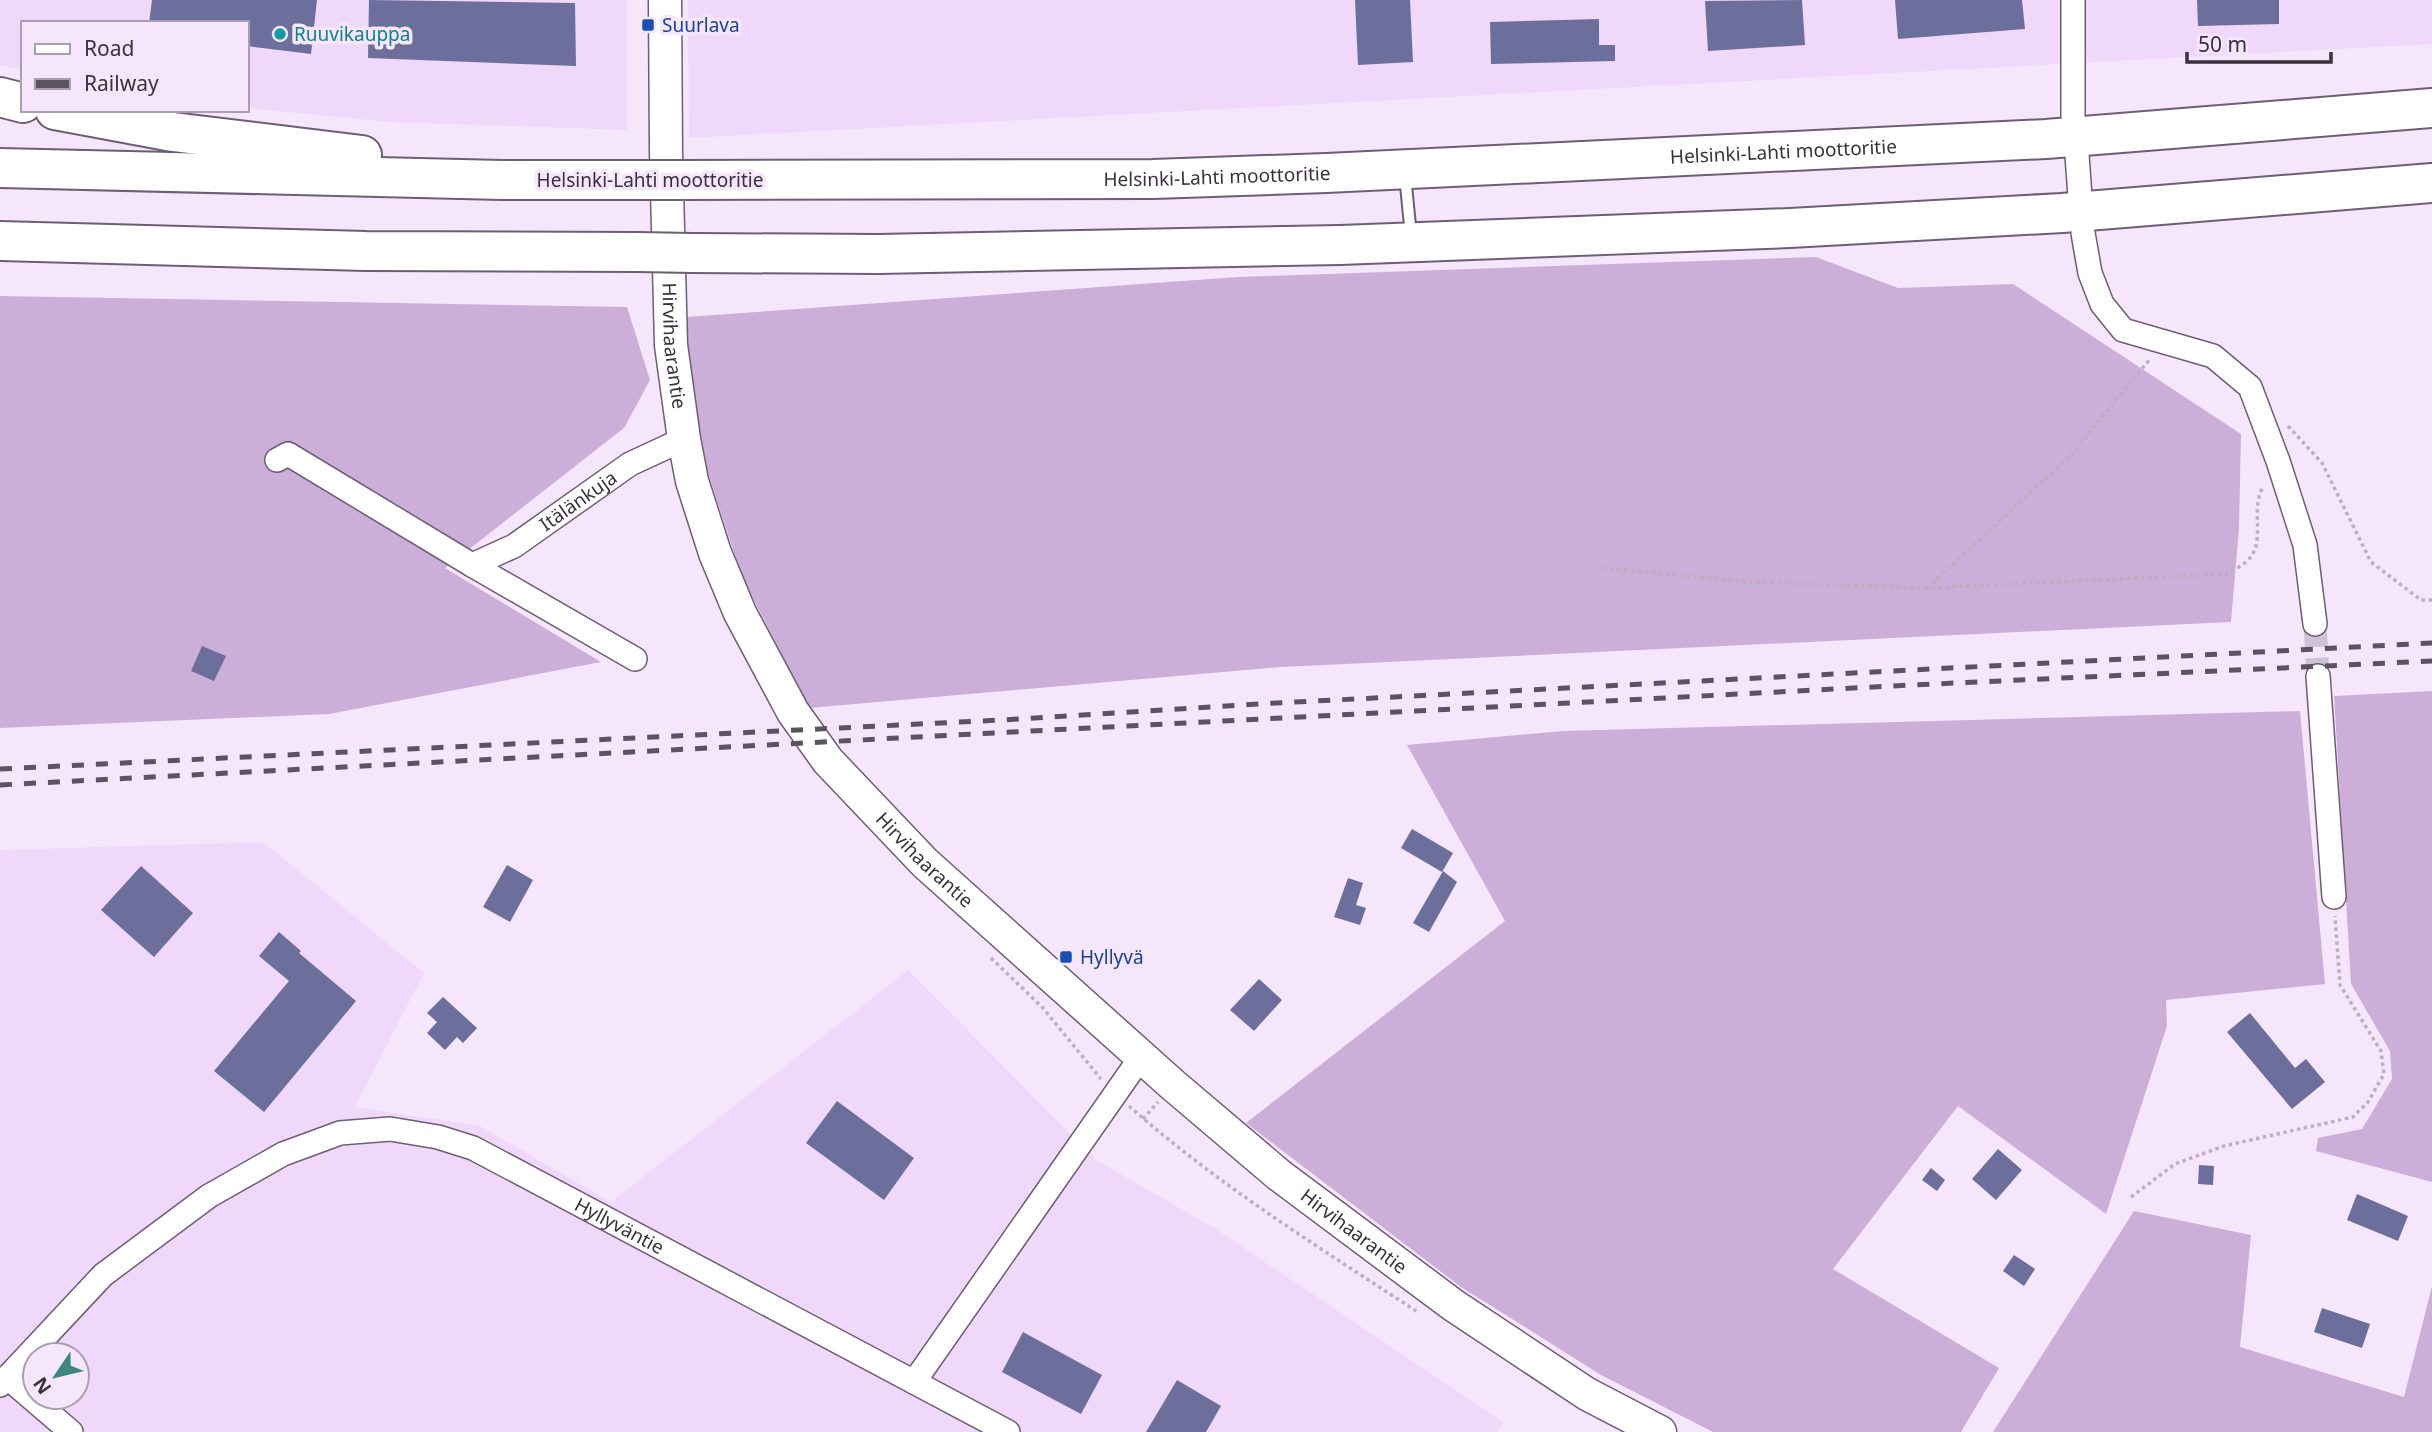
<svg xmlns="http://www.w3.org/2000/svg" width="2432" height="1432" font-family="'Noto Sans',sans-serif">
	<rect width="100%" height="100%" fill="#f6e6fc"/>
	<g fill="#f0d8fa" fill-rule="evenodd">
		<polygon points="0,0 627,0 627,130 390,122 247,108 247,23 23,23 23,70 0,65"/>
		<polygon points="688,0 2432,0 2432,44 689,138"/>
		<path d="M263,842L424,973L355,1107L480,1126L611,1202L908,970L1096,1160L1216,1229L1503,1422L1498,1432H0V850ZM35,1355H77V1397H35Z"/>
	</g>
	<g fill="#ccafd9">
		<polygon points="1816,257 1898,288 2013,284 2241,434 2239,528 2231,622 1281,667 809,708 742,577 706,467 686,348 687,317 1238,277"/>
		<polygon points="0,296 627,307 650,380 624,428 445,568 601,662 329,714 0,728"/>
		<polygon points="2432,691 2432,1182 2316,1151 2318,1138 2362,1129 2392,1079 2390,1051 2351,984 2334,696"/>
		<polygon points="2300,711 2325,984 2166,1000 2167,1026 2106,1214 1958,1106 1833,1269 1999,1368 1961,1432 1713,1432 1601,1375 1461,1287 1246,1123 1505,921 1407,745 1563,731"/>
		<polygon points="2134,1211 2251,1235 2240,1347 2404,1397 2432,1286 2432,1432 1993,1432"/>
	</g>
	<g fill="#6c6f9b">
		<polygon points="152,0 317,0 311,54 247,46 247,23 149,23"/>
		<polygon points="369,0 575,3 576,66 368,58"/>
		<polygon points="1355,0 1410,0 1413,62 1358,65"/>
		<polygon points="1802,0 1805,45 1708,51 1705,1"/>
		<polygon points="1895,0 2022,0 2025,29 1898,39"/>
		<polygon points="2197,0 2279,0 2279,24 2198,26"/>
		<polygon points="1599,19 1599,45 1615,45 1615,61 1491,64 1490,22"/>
		<polygon points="202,646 226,656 214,681 191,671"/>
		<polygon points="1412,829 1453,853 1442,872 1401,848"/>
		<polygon points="507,865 533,880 510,922 483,907"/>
		<polygon points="141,866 193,913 154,957 101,910"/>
		<polygon points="1443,871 1457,882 1429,932 1413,923"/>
		<polygon points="1348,878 1363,883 1356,905 1366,908 1360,925 1334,917"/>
		<polygon points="279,932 301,951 299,953 356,1001 264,1112 214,1071 289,981 259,956"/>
		<polygon points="1259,979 1282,1000 1254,1031 1230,1010"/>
		<polygon points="443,997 477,1028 463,1043 457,1037 445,1050 427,1033 437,1022 427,1013"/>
		<polygon points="2250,1013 2295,1068 2306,1059 2325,1082 2292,1109 2227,1032"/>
		<polygon points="837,1101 914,1158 884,1200 806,1143"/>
		<polygon points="1998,1149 2022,1170 1996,1200 1972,1179"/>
		<polygon points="2199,1165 2214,1166 2213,1185 2198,1184"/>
		<polygon points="1931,1168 1945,1180 1937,1191 1922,1180"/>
		<polygon points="2357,1194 2408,1216 2398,1241 2347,1220"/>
		<polygon points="2014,1255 2035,1269 2024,1286 2003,1271"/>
		<polygon points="2322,1308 2370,1324 2362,1348 2314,1332"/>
		<polygon points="1023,1332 1102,1375 1081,1414 1002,1372"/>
		<polygon points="1177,1380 1221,1406 1206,1432 1146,1432"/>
	</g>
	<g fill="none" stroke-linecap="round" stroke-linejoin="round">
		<polyline stroke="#d0c2d6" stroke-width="23" stroke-dasharray="23 11" stroke-linecap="butt" points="2315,624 2318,676"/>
		<defs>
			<polyline id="lane" points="1405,175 1411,236"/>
			<g id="street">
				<polyline points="2073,0 2073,116"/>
				<polyline points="2077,155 2080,197"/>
				<polyline points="2083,233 2090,273 2102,304 2123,330 2213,356 2250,387 2278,461 2305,545 2315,624"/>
				<path id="s1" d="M277,460L288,454L472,565L514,546L630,464L684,439"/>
				<polyline points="472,565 635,659"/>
				<polyline points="2318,676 2334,897"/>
				<polyline points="7,1377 71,1432"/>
				<polyline points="914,1382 1008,1432"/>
				<path id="s2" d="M0,1385L103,1275L209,1196L283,1154L340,1133L390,1129L438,1137L473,1148L914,1382L1141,1057"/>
			</g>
			<g id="secondary">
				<path id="s3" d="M665,0L666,151L671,345L684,439L692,481L715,553L740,613L793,712L828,761L925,863L1173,1085L1279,1175L1453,1305L1587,1394L1660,1432"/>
			</g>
			<g id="highway">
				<polyline points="0,97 23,103"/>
				<polyline points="55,110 173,132 362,155"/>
				<polyline points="0,168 502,180 641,180"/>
				<path id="s4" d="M683,180L1153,179L1326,173L2046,139L2432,108"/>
				<polyline points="0,241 366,251 638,252"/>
				<polyline points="693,253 878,254 1340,245 1790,228 2062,213 2432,183"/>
			</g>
		</defs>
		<use href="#lane" stroke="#6e5d75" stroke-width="14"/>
		<use href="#street" stroke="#6e5d75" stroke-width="26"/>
		<use href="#secondary" stroke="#6e5d75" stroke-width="35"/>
		<use href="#highway" stroke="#6e5d75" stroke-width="42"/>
		<g stroke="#bcafc1" stroke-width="3.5" stroke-dasharray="3.5 3.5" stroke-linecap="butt">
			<polyline points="2288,426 2322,463 2371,562 2421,600 2432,600"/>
			<path d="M1603,568L1751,582L1927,588L2226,574C2232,571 2240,567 2246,562C2268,543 2249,512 2263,487"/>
			<polyline points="1927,588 2070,456 2150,359"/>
			<polyline points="991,958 1042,1007 1101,1079"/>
			<path d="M1129,1106C1218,1185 1320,1248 1419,1313"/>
			<polyline points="1143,1119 1158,1102"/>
			<polyline points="2131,1197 2175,1164 2224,1146 2353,1117 2368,1102 2384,1074 2381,1051 2340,985 2335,916"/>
		</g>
		<use href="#lane" stroke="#fff" stroke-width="10"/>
		<use href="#street" stroke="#fff" stroke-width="23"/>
		<use href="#secondary" stroke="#fff" stroke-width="32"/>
		<use href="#highway" stroke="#fff" stroke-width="38"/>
		<g stroke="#5c5360" stroke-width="5" stroke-dasharray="12 12" stroke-linecap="butt">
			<polyline points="0,769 1002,720 1258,704 2432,643"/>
			<polyline points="0,785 1912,685 2432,661"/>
		</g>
		<defs>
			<g id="highway-bridge">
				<polyline points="641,180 683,180"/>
				<polyline points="638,252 693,253"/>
			</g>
		</defs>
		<use href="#highway-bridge" stroke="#6e5d75" stroke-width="42" stroke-linecap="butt"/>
		<use href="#highway-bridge" stroke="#fff" stroke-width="38"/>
	</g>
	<g fill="#1a4fb4" stroke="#f6e6fc" stroke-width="2.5">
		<rect x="641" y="18" width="14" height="14" rx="3.5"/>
		<rect x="1059" y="950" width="14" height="14" rx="3.5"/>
	</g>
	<circle fill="#0f9aa8" stroke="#f6e6fc" stroke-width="2.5" cx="280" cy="34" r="7"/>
	<g text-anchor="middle" stroke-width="7" stroke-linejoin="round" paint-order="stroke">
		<g font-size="19" fill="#164399" stroke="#f6e6fc" text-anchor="start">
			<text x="662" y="32">Suurlava</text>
			<text x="1080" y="964">Hyllyvä</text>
		</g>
		<g font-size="19" fill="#0d838f" stroke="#f6e6fc" text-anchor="start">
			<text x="294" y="41">Ruuvikauppa</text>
		</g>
		<g font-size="19" fill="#39313c" stroke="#f6e6fc">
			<text dy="7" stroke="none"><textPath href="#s4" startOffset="1101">Helsinki-Lahti moottoritie</textPath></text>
			<text dy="7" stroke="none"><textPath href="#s4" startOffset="534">Helsinki-Lahti moottoritie</textPath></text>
			<text x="650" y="187">Helsinki-Lahti moottoritie</text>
			<text dy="7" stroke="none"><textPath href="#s3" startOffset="346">Hirvihaarantie</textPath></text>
			<text dy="7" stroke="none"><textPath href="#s1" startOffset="352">Itälänkuja</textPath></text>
			<text dy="7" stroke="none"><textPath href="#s3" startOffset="934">Hirvihaarantie</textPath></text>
			<text dy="7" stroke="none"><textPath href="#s2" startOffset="730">Hyllyväntie</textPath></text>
			<text dy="7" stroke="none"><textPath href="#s3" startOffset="1502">Hirvihaarantie</textPath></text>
		</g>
	</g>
	<rect x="21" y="21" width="228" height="91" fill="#f6e6fc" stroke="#aa9eaf" stroke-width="2"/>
	<rect x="35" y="44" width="35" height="10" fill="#ffffff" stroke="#aa9eaf" stroke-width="2"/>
	<text x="84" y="56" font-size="21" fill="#39313c">Road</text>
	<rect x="35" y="79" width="35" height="10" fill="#5c5360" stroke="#aa9eaf" stroke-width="2"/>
	<text x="84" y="91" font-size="21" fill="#39313c">Railway</text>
	<g transform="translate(56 1376) rotate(235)"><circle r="33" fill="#f6e6fc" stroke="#aa9eaf" stroke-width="2"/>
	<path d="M0-5L12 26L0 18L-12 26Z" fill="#3e8682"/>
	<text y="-10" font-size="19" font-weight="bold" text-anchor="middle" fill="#39313c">N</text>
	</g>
	<path d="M2187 52v10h144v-10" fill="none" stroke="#39313c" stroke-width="3.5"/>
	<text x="2198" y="52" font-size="21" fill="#39313c" stroke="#f6e6fc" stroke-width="5" paint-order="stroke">50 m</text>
</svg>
